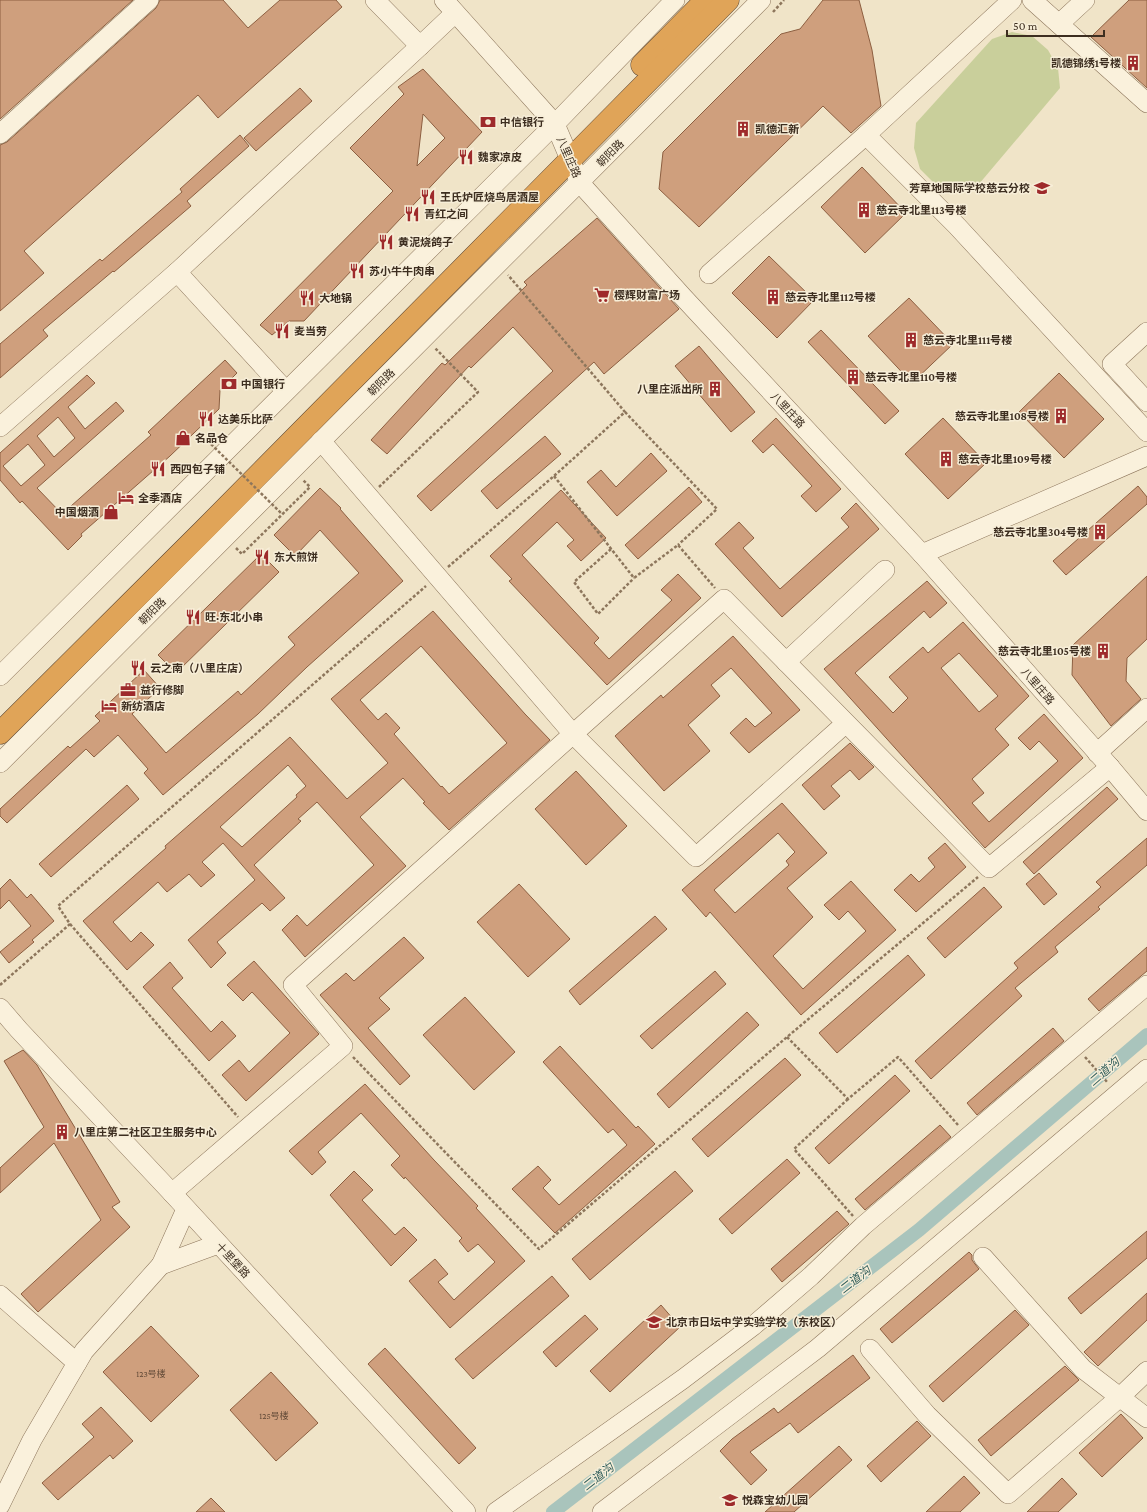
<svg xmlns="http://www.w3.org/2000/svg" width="1147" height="1512" font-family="'Crimson Pro','Noto Sans SC',serif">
	<rect width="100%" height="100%" fill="#f0e4c8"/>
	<polygon fill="#c9cf9b" points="1012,32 1032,36 1048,50 1058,68 1060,88 979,184 957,189 936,185 920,169 914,148 916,123 992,39"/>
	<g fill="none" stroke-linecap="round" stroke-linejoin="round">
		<polyline stroke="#a9c4bc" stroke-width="14" points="553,1512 919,1230 1147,1035"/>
	</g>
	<g fill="#cf9f7d" stroke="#8d5f41" fill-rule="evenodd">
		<polygon points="0,0 133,0 0,119"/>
		<polygon points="160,0 223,0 248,28 280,0 336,0 342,7 218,118 198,95 24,251 44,273 0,311 0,145 7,142 156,8"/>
		<polygon points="823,0 859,0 872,50 881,106 851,133 823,106 699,227 659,189 663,152 781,34 800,29"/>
		<polygon points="1129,0 1147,0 1147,88 1091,37"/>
		<path d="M423,69L482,132L304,321H289L272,335L260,325L393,191L350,148L404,94L398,87ZM423,114L445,138L417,166Z"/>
		<polygon points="300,88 312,101 256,151 244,138"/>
		<polygon points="240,135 249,146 187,201 191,206 114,272 113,271 43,330 48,336 0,378 0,344 100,259 102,261 182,192 180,189"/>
		<polygon points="862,167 906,213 865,253 821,207"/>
		<polygon points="597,218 679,309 604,374 594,362 431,511 417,496 553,371 513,327 471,368 469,366 387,454 371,440 442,363 445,365 527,285 524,282"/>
		<polygon points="769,256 814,300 777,338 732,293"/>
		<polygon points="909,298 953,344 912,383 868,336"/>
		<polygon points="821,330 899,411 885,424 808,342"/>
		<polygon points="699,346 755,412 731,432 675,366"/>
		<path d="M225,360L237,373L220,390L219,409L170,456L81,534L82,536L68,550L22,501L20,503L0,480V453L87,375L95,383L68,407L85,429L116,402L124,411L37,488L62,514L151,435L148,432ZM58,417L75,438L54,457L37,436ZM28,444L45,465L21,486L3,466Z"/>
		<polygon points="1059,373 1104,419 1064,458 1019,412"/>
		<polygon points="776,418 841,489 816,512 801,496 812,486 773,444 763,453 752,441"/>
		<polygon points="943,418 986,463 948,499 905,454"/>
		<polygon points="545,436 561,454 497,509 481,491"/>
		<polygon points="651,453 667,471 617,516 587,482 601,470 616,487"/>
		<polygon points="1138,486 1147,497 1147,504 1066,575 1053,561"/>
		<polygon points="689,487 702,502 638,559 625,545"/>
		<polygon points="320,488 341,508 340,509 403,581 307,667 258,714 163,795 144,773 148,769 118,735 94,757 86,749 7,823 0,816 0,809 68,746 70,748 100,721 95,716 144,670 160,688 132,714 166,753 238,691 241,695 295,645 288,637 359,573 320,530 295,556 274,535"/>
		<polygon points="561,490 606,538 581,561 567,546 574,540 557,522 522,555 599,638 594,643 609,659 672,600 661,590 678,574 701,598 607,685 509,581 512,579 490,556"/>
		<polygon points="856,503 879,529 782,617 715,544 739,522 754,538 743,548 780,589 849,527 841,518"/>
		<polygon points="261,554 279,572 176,673 158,655"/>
		<polygon points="1147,576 1147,639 1127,658 1126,681 1141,699 1111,726 1072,675 1073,645"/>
		<path d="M927,581L947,603L930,618L924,611L855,673L893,713L908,698L889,677L923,647L928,653L963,622L1029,696L995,729L1009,745L972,779L984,793L972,803L989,822L1058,761L1039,741L1030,750L1018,738L1044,714L1083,758L985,848L824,669ZM959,653L998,696L979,712L941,668Z"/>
		<path d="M433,611L525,714L550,740L449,830L423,803L425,802L403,778L360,817L406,866L305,957L282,930L297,915L307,926L374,865L317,802L298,819L301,821L254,865L285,898L270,911L262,903L217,942L226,953L211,968L188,940L255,880L223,843L202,862L215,875L201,887L189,874L167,892L158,882L113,922L131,942L141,932L154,945L127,970L83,921L166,848L165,846L290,737L347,799L388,763L331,699ZM421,646L507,743L449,794L442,786L441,787L394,734L400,728L386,713L378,720L360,700ZM288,765L306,786L296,795L297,797L242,847L220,827Z"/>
		<polygon points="733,636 800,710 749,753 730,733 746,718 755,727 772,713 731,668 711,685 720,696 688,725 710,751 664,791 615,736 661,695 663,698"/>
		<polygon points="850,743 874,767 859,780 850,770 831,786 840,796 824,810 802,785"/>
		<polygon points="576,771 627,826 586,865 535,809"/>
		<polygon points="127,785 139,799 51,877 39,864"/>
		<polygon points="1107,787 1118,799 1034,874 1023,862"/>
		<path d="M782,803L827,853L787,888L813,917L773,956L803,989L866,931L848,911L839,920L824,905L851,881L896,930L801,1015L710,912L706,917L682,890ZM778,833L795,852L786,861L789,865L735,913L714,890Z"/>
		<polygon points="1147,838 1147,865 1098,907 1100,909 1055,947 1058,952 1015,988 1022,996 931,1079 915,1061 1018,968 1014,963 1101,887 1096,882"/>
		<polygon points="945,843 966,867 916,912 894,890 911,874 919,882 935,867 928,858"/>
		<polygon points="1039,873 1057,894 1044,905 1026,884"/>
		<polygon points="10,879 27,898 31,894 54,921 32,940 34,942 9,963 0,952 31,926 9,900 0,909 0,889"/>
		<polygon points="519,884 570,939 528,977 477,922"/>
		<polygon points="984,887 1002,907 945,958 927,938"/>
		<polygon points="655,916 667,929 580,1005 569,991"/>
		<polygon points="404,937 424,958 379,998 390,1009 368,1028 410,1076 400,1085 320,995 346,973 354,981"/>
		<polygon points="1147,947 1147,971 1099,1011 1088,999"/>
		<polygon points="908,955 925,975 837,1053 819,1033"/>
		<polygon points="254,961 319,1034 246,1101 222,1075 239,1060 249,1072 290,1033 252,992 243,1001 227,985"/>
		<polygon points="170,962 183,978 172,988 211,1032 222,1021 236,1036 209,1061 143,987"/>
		<polygon points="715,971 726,984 652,1049 640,1036"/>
		<polygon points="465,997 515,1052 474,1090 423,1035"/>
		<polygon points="747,1012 759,1025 669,1108 657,1094"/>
		<polygon points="1053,1028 1064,1041 977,1115 967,1103"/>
		<polygon points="560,1046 636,1128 638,1126 655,1144 555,1233 512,1189 538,1166 551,1180 543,1188 559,1205 627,1145 613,1129 608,1133 543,1062"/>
		<polygon points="23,1050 37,1065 120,1202 112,1207 130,1227 38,1312 21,1294 101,1220 54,1143 0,1193 0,1168 44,1127 4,1061"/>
		<polygon points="785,1058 801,1075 708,1157 692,1139"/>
		<polygon points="895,1075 910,1091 829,1164 815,1148"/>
		<polygon points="365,1084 434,1160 478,1206 476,1208 525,1261 450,1328 409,1281 435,1259 448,1274 438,1282 454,1300 495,1262 478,1244 468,1252 459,1241 462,1238 405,1177 404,1179 391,1165 400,1156 361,1113 318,1152 326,1162 312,1175 289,1151"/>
		<polygon points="940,1125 951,1137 865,1210 855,1199"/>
		<polygon points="787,1159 800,1173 732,1234 719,1219"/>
		<polygon points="354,1171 373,1190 362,1200 395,1235 404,1227 417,1240 391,1266 330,1195"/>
		<polygon points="675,1171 693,1191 590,1280 572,1259"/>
		<polygon points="837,1211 849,1224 782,1282 771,1269"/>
		<polygon points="1147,1231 1147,1258 1081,1314 1068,1298"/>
		<polygon points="969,1252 972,1255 972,1260 975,1264 979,1269 892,1343 880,1329"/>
		<polygon points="552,1276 569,1296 473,1379 455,1359"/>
		<polygon points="1147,1293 1147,1320 1098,1366 1084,1352"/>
		<polygon points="661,1305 680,1327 610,1392 590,1371"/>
		<polygon points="1015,1310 1029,1325 943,1402 929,1386"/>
		<polygon points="585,1315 598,1329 556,1367 543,1352"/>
		<polygon points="151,1326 199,1376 151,1422 103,1372"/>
		<polygon points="385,1348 476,1448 459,1464 368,1364"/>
		<polygon points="853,1355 870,1378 798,1433 790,1423 750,1452 767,1470 751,1485 720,1451 732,1439 774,1408 778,1413"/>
		<polygon points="1065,1366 1079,1380 991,1456 978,1440"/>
		<polygon points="271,1372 318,1423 276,1461 230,1410"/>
		<polygon points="101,1407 133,1441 113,1459 110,1455 58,1500 42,1483 94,1437 82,1424"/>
		<polygon points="1121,1414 1143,1438 1102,1477 1079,1453"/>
		<polygon points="917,1421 931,1436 881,1482 867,1466"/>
		<polygon points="839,1446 852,1460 794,1512 765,1512"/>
		<polygon points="964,1476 980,1493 960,1512 926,1512"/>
		<polygon points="1062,1478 1077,1494 1058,1512 1027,1512"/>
		<polygon points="211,1498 225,1512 196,1512"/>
	</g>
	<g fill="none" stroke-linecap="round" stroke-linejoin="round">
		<defs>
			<g id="minor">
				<polyline points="375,0 420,46"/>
				<polyline points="444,0 555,124 580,183 683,297 922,554 1110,767 1147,811"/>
				<polyline points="1012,0 866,135 957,226 1147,432"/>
				<polyline points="1032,0 1147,103"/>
				<polyline points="1059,24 1085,0"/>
				<polyline points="0,134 149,0"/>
				<polyline points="177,272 286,391"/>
				<polyline points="709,274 866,135"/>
				<polyline points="1147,332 1112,364 1147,402"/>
				<polyline points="0,427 177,272 420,46 455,13"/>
				<polyline points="922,554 1147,456"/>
				<polyline points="786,662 885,570"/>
				<polyline points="0,676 555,124 675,0"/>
				<polyline points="846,723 696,857 573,734 724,599 989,868 1110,767"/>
				<polyline points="1097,753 1147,708"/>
				<polyline points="0,763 761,0"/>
				<polyline points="0,1008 19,1030 172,1193 466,1512"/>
				<polyline points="172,1193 343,1046 293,985 573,734 321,441"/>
				<polyline points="983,1257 1083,1369 1147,1418"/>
				<polyline points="161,1265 186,1209"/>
				<polyline points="0,1295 77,1363"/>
				<polyline points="870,1349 927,1415 1008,1494 1120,1397 1147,1371"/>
				<polyline points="0,1505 32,1440 84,1351 161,1265 218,1244"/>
				<polyline points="496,1512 683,1379 753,1326 811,1276 863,1226 1147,985"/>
				<polyline points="602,1512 818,1348 1147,1069"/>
			</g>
			<g id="highway">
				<polyline points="642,65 706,0"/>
				<polyline points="0,733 204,530 728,0"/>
			</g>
		</defs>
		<use href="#minor" stroke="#8d765c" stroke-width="20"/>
		<use href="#highway" stroke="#5b4430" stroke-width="23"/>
		<g stroke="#8d765c" stroke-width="2.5" stroke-dasharray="3 2" stroke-linecap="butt">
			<polyline points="773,12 784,0"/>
			<polyline points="625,412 717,509 678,545"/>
			<polyline points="554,476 634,578 678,545 715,588"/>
			<polyline points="379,487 478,392 435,348"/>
			<polyline points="236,548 242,554 310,487 303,480"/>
			<polyline points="611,549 574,582 598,614 634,578"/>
			<polyline points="448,567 554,476 625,412 508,275"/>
			<polyline points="70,924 238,1117"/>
			<polyline points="0,985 70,924 58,906 426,586"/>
			<polyline points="787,1037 848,1099 898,1057 958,1125"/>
			<polyline points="353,1057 539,1249 787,1037 978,877"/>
			<polyline points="1085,1057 1108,1083"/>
			<polyline points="848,1099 794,1149 853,1216"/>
		</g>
		<use href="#minor" stroke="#faf1dc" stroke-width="19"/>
		<use href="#highway" stroke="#e0a458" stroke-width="22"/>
		<polyline stroke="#8d765c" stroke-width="2.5" stroke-dasharray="3 2" stroke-linecap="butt" points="211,444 282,514"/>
	</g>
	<defs>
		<symbol id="building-bare" viewBox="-9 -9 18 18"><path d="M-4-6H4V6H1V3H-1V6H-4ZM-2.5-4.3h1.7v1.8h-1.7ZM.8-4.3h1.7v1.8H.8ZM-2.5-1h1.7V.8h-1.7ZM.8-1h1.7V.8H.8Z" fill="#9e2a2b" stroke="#f7eed8" stroke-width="2.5" paint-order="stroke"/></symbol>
		<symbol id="bank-bare" viewBox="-9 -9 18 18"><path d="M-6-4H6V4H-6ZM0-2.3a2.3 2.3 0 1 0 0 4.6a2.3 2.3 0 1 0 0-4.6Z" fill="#9e2a2b" stroke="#f7eed8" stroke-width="2.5" paint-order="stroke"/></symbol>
		<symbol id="restaurant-bare" viewBox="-9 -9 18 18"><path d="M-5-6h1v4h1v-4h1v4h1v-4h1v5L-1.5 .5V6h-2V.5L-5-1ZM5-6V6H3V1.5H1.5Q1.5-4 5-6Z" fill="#9e2a2b" stroke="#f7eed8" stroke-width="2.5" paint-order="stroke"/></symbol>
		<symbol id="school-bare" viewBox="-9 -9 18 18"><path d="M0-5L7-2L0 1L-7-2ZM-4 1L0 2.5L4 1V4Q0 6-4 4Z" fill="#9e2a2b" stroke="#f7eed8" stroke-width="2.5" paint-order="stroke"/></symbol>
		<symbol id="supermarket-bare" viewBox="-9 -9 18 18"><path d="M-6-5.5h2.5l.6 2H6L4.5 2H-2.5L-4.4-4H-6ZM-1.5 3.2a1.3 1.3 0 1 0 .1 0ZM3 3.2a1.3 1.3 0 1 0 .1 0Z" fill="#9e2a2b" stroke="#f7eed8" stroke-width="2.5" paint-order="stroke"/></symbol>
		<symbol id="shop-bare" viewBox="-9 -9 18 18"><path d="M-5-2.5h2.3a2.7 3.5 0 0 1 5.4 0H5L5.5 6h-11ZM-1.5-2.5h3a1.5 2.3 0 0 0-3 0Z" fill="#9e2a2b" stroke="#f7eed8" stroke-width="2.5" paint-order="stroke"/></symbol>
		<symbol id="hotel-bare" viewBox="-9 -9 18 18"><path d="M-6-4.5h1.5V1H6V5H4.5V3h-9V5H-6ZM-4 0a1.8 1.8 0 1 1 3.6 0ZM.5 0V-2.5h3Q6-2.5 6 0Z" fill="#9e2a2b" stroke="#f7eed8" stroke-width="2.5" paint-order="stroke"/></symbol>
		<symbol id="office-bare" viewBox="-9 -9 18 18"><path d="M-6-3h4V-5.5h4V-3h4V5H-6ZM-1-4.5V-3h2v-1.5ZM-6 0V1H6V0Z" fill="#9e2a2b" stroke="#f7eed8" stroke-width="2.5" paint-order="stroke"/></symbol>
	</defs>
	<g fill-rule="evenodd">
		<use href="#building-bare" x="1122" y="52" width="22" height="22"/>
		<use href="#bank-bare" x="477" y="111" width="22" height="22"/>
		<use href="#building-bare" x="732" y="118" width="22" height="22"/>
		<use href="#restaurant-bare" x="455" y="146" width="22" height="22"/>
		<use href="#school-bare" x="1031" y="177" width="22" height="22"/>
		<use href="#restaurant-bare" x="417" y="186" width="22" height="22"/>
		<use href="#building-bare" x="853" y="199" width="22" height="22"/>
		<use href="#restaurant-bare" x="401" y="203" width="22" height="22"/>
		<use href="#restaurant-bare" x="375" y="231" width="22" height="22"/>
		<use href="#restaurant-bare" x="346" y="260" width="22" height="22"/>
		<use href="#supermarket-bare" x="591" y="284" width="22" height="22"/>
		<use href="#building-bare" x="762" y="286" width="22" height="22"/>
		<use href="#restaurant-bare" x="296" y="287" width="22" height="22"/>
		<use href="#restaurant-bare" x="271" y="320" width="22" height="22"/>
		<use href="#building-bare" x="900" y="329" width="22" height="22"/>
		<use href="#building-bare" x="842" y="366" width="22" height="22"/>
		<use href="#bank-bare" x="218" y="373" width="22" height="22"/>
		<use href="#building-bare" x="704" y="378" width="22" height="22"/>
		<use href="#building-bare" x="1050" y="405" width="22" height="22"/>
		<use href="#restaurant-bare" x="195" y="408" width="22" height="22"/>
		<use href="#shop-bare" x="172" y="427" width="22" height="22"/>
		<use href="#building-bare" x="935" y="448" width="22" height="22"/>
		<use href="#restaurant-bare" x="147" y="458" width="22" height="22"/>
		<use href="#hotel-bare" x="115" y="487" width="22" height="22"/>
		<use href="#shop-bare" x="100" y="501" width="22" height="22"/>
		<use href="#building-bare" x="1089" y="521" width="22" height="22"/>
		<use href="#restaurant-bare" x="251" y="546" width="22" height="22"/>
		<use href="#restaurant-bare" x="182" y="606" width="22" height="22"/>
		<use href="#building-bare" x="1092" y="640" width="22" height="22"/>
		<use href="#restaurant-bare" x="127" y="657" width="22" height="22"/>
		<use href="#office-bare" x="117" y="679" width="22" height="22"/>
		<use href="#hotel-bare" x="98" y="695" width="22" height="22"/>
		<use href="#building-bare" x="51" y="1121" width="22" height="22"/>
		<use href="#school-bare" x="643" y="1311" width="22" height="22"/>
		<use href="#school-bare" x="719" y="1489" width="22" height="22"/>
	</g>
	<g text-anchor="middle" stroke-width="3" stroke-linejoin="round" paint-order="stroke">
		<g font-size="9" fill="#624a37">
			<text x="151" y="1377">123号楼</text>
			<text x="274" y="1419">125号楼</text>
		</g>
		<g font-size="11" font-weight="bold" fill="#3d2e20" stroke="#f7eed8" text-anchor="start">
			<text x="1121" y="67" text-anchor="end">凯德锦绣1号楼</text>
			<text x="500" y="126">中信银行</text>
			<text x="755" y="133">凯德汇新</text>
			<text x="478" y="161">魏家凉皮</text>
			<text x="1030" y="192" text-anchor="end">芳草地国际学校慈云分校</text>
			<text x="440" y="201">王氏炉匠烧鸟居酒屋</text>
			<text x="876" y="214">慈云寺北里113号楼</text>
			<text x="424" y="218">青红之间</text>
			<text x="398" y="246">黄泥烧鸽子</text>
			<text x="369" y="275">苏小牛牛肉串</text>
			<text x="614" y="299">樱辉财富广场</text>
			<text x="785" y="301">慈云寺北里112号楼</text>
			<text x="319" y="302">大地锅</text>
			<text x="294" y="335">麦当劳</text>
			<text x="923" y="344">慈云寺北里111号楼</text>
			<text x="865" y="381">慈云寺北里110号楼</text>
			<text x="241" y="388">中国银行</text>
			<text x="703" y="393" text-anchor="end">八里庄派出所</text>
			<text x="1049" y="420" text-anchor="end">慈云寺北里108号楼</text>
			<text x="218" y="423">达美乐比萨</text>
			<text x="195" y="442">名品仓</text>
			<text x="958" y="463">慈云寺北里109号楼</text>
			<text x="170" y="473">西四包子铺</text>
			<text x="138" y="502">全季酒店</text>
			<text x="99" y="516" text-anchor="end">中国烟酒</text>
			<text x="1088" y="536" text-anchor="end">慈云寺北里304号楼</text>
			<text x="274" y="561">东大煎饼</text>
			<text x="205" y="621">旺·东北小串</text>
			<text x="1091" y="655" text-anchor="end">慈云寺北里105号楼</text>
			<text x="150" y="672">云之南（八里庄店）</text>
			<text x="140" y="694">益行修脚</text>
			<text x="121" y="710">新纺酒店</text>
			<text x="74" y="1136">八里庄第二社区卫生服务中心</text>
			<text x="666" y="1326">北京市日坛中学实验学校（东校区）</text>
			<text x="742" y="1504">悦森宝幼儿园</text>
		</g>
		<g font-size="11" fill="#3d2e20" stroke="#f7eed8">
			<text transform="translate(610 153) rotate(-45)" y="4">朝阳路</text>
			<text transform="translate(569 157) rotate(66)" y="4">八里庄路</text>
			<text transform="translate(381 382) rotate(-45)" y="4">朝阳路</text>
			<text transform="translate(788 410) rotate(47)" y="4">八里庄路</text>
			<text transform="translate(152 611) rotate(-45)" y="4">朝阳路</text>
			<text transform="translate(1038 686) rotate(49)" y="4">八里庄路</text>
			<text transform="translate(233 1260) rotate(47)" y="4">十里堡路</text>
		</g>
		<g font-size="12" font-style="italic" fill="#2f5d5a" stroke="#f7eed8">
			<text transform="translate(1104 1072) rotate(-41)" y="4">二道沟</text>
			<text transform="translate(855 1280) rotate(-38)" y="4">二道沟</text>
			<text transform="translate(598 1477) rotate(-38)" y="4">二道沟</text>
		</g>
	</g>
	<path d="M1007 30v6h97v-6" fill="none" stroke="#3d2e20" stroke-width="2"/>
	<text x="1013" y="30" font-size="12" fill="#3d2e20" stroke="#f7eed8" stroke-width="3" paint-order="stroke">50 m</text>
</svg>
